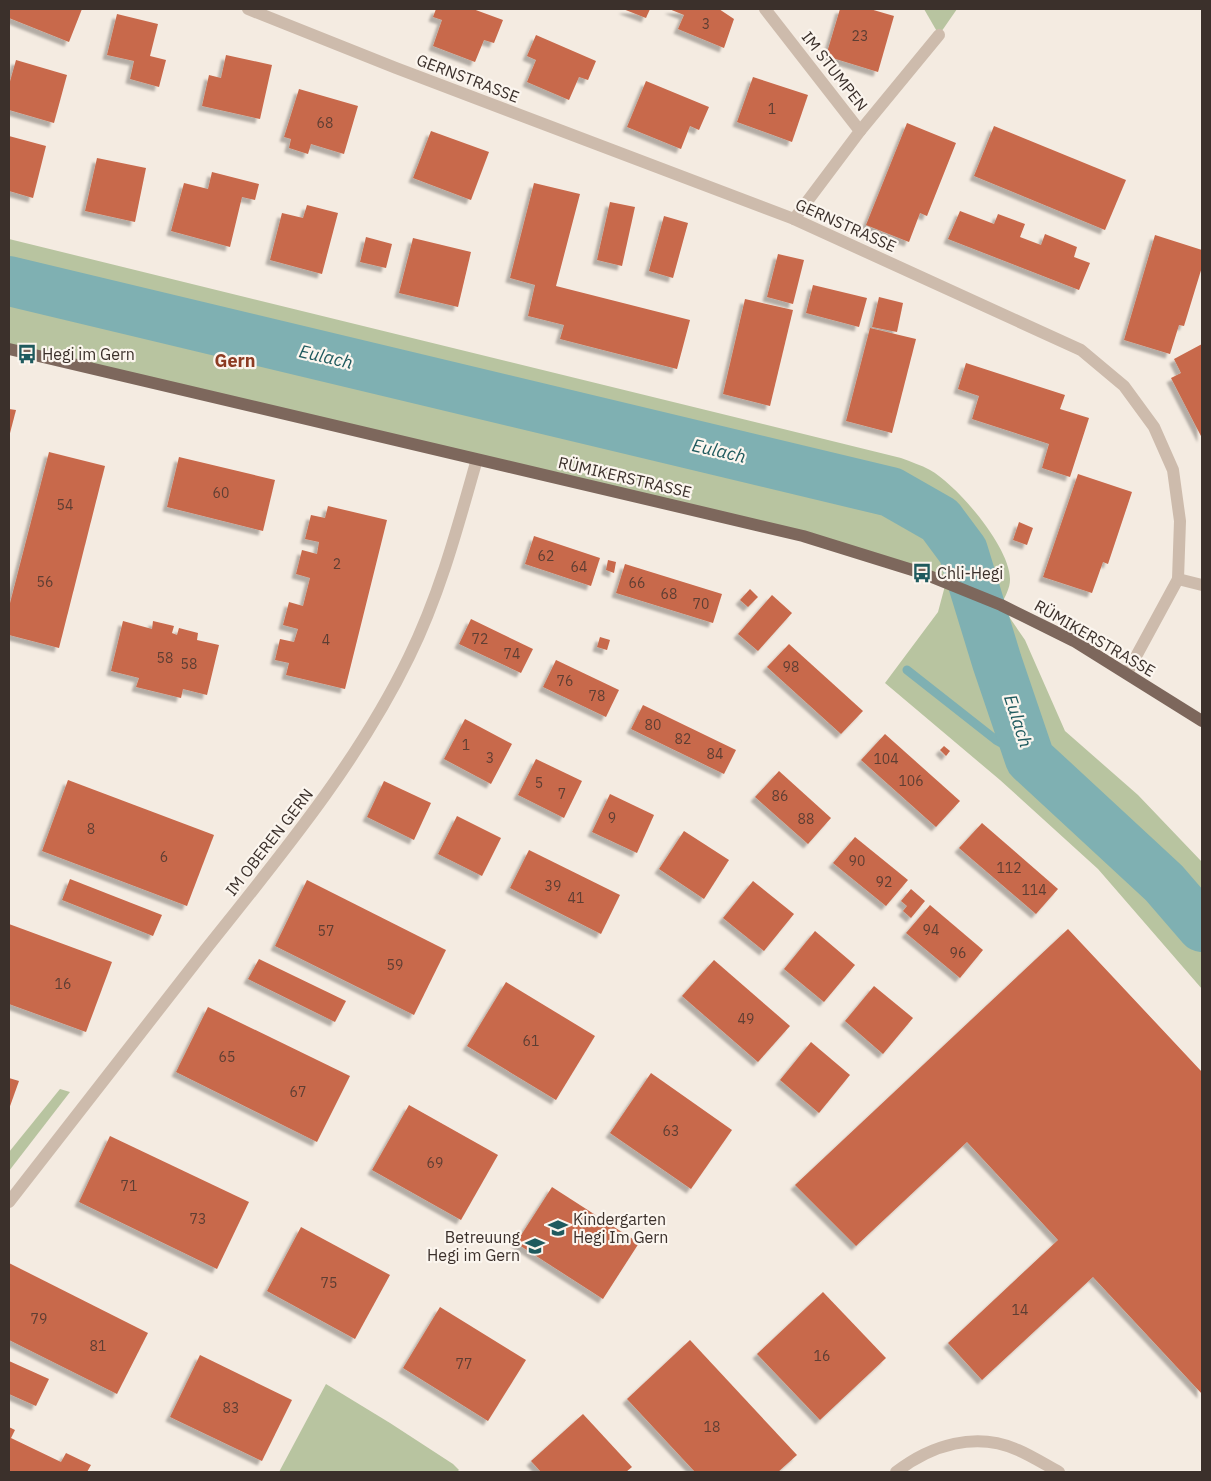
<svg xmlns="http://www.w3.org/2000/svg" width="1211" height="1481" font-family="'IBM Plex Sans',sans-serif">
	<defs>
		<filter id="shadow"><feDropShadow dx="-4.5" dy="4.5" stdDeviation="1" flood-color="#0004"/></filter>
	</defs>
	<rect width="100%" height="100%" fill="#f4ebe1"/>
	<g fill="#b8c4a0">
		<polygon points="924,9 957,9 939,35"/>
		<path d="M9,239L901,458C911,462 921,465 930,470C957,485 1011,548 1010,580C1010,588 1005,597 1001,605L1025,640L1065,731L1138,795L1202,862V989L1098,869L1000,780L885,683L938,612L946,582L803,536L9,349Z"/>
		<polygon points="60,1089 70,1092 9,1171 9,1152"/>
		<polygon points="326,1384 390,1423 453,1464 459,1470 457,1472 279,1472"/>
	</g>
	<g fill="none" stroke-linecap="round" stroke-linejoin="round">
		<polyline stroke="#7fb0b2" stroke-width="9" points="907,670 996,740 1030,759"/>
		<polyline stroke="#7fb0b2" stroke-width="50" points="9,281 891,492 940,520 963,551 997,662 1030,759 1164,883 1202,927"/>
	</g>
	<g fill="#c8694b" filter="url(#shadow)">
		<polygon points="9,9 82,9 69,42 9,18"/>
		<polygon points="436,9 473,9 503,20 494,43 484,40 475,62 433,46 442,20 433,17"/>
		<polygon points="623,9 650,9 646,18"/>
		<polygon points="669,9 719,9 734,19 724,48 678,29 684,15"/>
		<polygon points="840,9 870,9 894,16 878,72 826,56"/>
		<polygon points="117,14 158,24 150,56 166,60 159,87 130,79 134,61 107,55"/>
		<polygon points="536,35 596,61 588,80 579,77 569,100 527,82 536,60 527,56"/>
		<polygon points="226,55 272,65 260,119 202,106 209,75 221,78"/>
		<polygon points="16,60 67,75 54,123 9,110 9,85"/>
		<polygon points="753,77 808,95 792,142 737,122"/>
		<polygon points="646,81 709,107 699,130 690,126 681,149 627,127"/>
		<polygon points="299,89 358,106 344,154 311,144 308,154 289,148 291,139 284,137"/>
		<polygon points="907,123 956,143 927,216 920,213 909,242 866,225"/>
		<polygon points="994,126 1126,180 1105,230 974,176"/>
		<polygon points="431,131 489,152 471,200 413,178"/>
		<polygon points="9,136 46,146 33,198 9,191"/>
		<polygon points="97,158 146,168 135,222 85,211"/>
		<polygon points="212,172 259,184 255,200 242,197 230,247 171,231 184,183 208,189"/>
		<polygon points="534,183 580,194 556,286 690,320 677,369 560,339 564,325 528,316 535,285 510,278"/>
		<polygon points="610,202 635,207 622,266 597,260"/>
		<polygon points="307,205 338,213 322,274 270,260 282,213 303,218"/>
		<polygon points="960,211 994,224 998,214 1025,224 1020,237 1041,245 1045,234 1077,247 1074,257 1090,263 1079,290 948,239"/>
		<polygon points="664,216 688,223 673,278 649,271"/>
		<polygon points="1155,235 1202,250 1202,267 1184,326 1179,325 1170,354 1124,340"/>
		<polygon points="366,237 392,244 386,268 360,262"/>
		<polygon points="413,238 471,252 458,307 399,293"/>
		<polygon points="778,254 804,260 793,304 767,297"/>
		<polygon points="813,285 867,298 859,327 806,313"/>
		<polygon points="879,297 903,303 897,332 872,327"/>
		<polygon points="745,299 793,310 770,406 723,394"/>
		<polygon points="870,328 916,339 892,433 846,421"/>
		<polygon points="1202,344 1202,438 1171,378 1181,373 1174,359"/>
		<polygon points="966,363 1065,395 1060,409 1089,418 1070,477 1042,468 1049,444 972,419 979,396 958,389"/>
		<polygon points="9,409 16,410 9,437"/>
		<polygon points="49,452 105,466 59,648 9,635 9,607"/>
		<polygon points="179,457 275,480 263,531 167,507"/>
		<polygon points="1078,474 1132,492 1108,564 1103,562 1092,593 1043,577"/>
		<polygon points="328,506 387,520 345,689 286,675 289,663 275,660 280,639 294,642 298,629 283,625 289,602 303,606 310,578 296,574 302,550 317,554 319,542 305,539 311,515 325,518"/>
		<polygon points="1019,522 1033,528 1027,545 1013,540"/>
		<polygon points="534,536 600,558 591,586 525,564"/>
		<polygon points="608,560 616,562 614,573 606,570"/>
		<polygon points="625,564 722,594 713,623 616,593"/>
		<polygon points="750,589 758,597 748,607 740,600"/>
		<polygon points="772,595 792,613 758,651 738,634"/>
		<polygon points="471,619 533,649 521,673 459,644"/>
		<polygon points="123,621 152,629 153,621 174,626 172,633 177,635 179,628 198,633 197,640 219,645 207,695 183,689 181,698 136,687 139,678 111,671"/>
		<polygon points="600,637 610,640 607,650 597,647"/>
		<polygon points="789,644 863,711 841,734 767,667"/>
		<polygon points="556,660 619,690 606,717 543,687"/>
		<polygon points="643,705 736,750 724,774 631,729"/>
		<polygon points="465,719 512,744 491,784 444,759"/>
		<polygon points="885,734 960,801 936,827 861,760"/>
		<polygon points="944,746 950,751 946,756 940,750"/>
		<polygon points="536,759 582,781 564,818 518,795"/>
		<polygon points="779,771 831,818 808,844 755,797"/>
		<polygon points="68,780 214,835 187,906 42,851"/>
		<polygon points="384,781 431,803 414,840 367,817"/>
		<polygon points="610,794 654,815 637,853 592,832"/>
		<polygon points="457,816 501,838 482,876 438,854"/>
		<polygon points="982,823 1058,889 1036,914 959,848"/>
		<polygon points="684,831 729,860 704,899 659,869"/>
		<polygon points="855,837 908,880 886,906 833,863"/>
		<polygon points="529,850 620,895 601,934 510,888"/>
		<polygon points="70,879 162,915 153,936 62,900"/>
		<polygon points="307,880 446,950 414,1015 275,946"/>
		<polygon points="753,881 794,914 764,951 723,918"/>
		<polygon points="911,889 925,901 911,918 903,911 907,906 901,901"/>
		<polygon points="930,905 983,950 960,978 906,933"/>
		<polygon points="9,924 112,962 86,1032 9,1004"/>
		<polygon points="1068,929 1202,1072 1202,1394 1093,1277 982,1380 948,1343 1058,1240 967,1142 856,1246 795,1185"/>
		<polygon points="815,931 855,965 824,1002 784,969"/>
		<polygon points="259,959 346,1001 335,1022 248,979"/>
		<polygon points="714,960 790,1026 758,1062 682,996"/>
		<polygon points="506,982 595,1036 556,1100 467,1046"/>
		<polygon points="874,986 913,1018 883,1054 845,1021"/>
		<polygon points="208,1007 350,1076 317,1142 176,1072"/>
		<polygon points="811,1042 850,1075 819,1113 780,1080"/>
		<polygon points="651,1073 732,1130 691,1189 610,1133"/>
		<polygon points="9,1078 19,1081 9,1109"/>
		<polygon points="409,1105 498,1155 461,1220 372,1170"/>
		<polygon points="110,1136 249,1202 217,1269 79,1202"/>
		<polygon points="552,1187 639,1243 603,1299 516,1243"/>
		<polygon points="301,1227 390,1275 355,1339 267,1291"/>
		<polygon points="9,1263 148,1333 117,1394 9,1340"/>
		<polygon points="823,1292 886,1358 820,1420 757,1354"/>
		<polygon points="440,1307 526,1360 488,1421 403,1368"/>
		<polygon points="690,1340 797,1455 778,1472 695,1472 627,1399"/>
		<polygon points="200,1355 292,1400 262,1461 170,1417"/>
		<polygon points="9,1361 49,1379 36,1406 9,1394"/>
		<polygon points="583,1414 632,1467 626,1472 541,1472 531,1461"/>
		<polygon points="9,1427 15,1430 11,1438 61,1462 66,1453 91,1465 87,1472 9,1472"/>
	</g>
	<g fill="none" stroke-linecap="round" stroke-linejoin="round">
		<g stroke="#cdbbac" stroke-width="12">
			<polyline points="248,9 396,68 794,219 1081,350 1124,386 1154,427 1173,470 1180,521 1178,579 1127,673"/>
			<polyline points="765,9 860,131 794,219"/>
			<polyline points="860,131 939,35"/>
			<polyline points="1178,579 1202,585"/>
			<path d="M9,1202C75,1118 140,1033 206,949C280,856 357,764 409,657C440,594 458,526 477,459"/>
			<path d="M896,1472C931,1445 976,1431 1018,1450C1032,1456 1046,1465 1059,1472"/>
		</g>
		<polyline stroke="#7d675c" stroke-width="12" points="9,349 803,536 922,573 1001,605 1074,641 1202,721"/>
	</g>
	<defs>
		<symbol id="bus-bare" viewBox="-9 -9 18 18"><path d="M-5-6H5V4H4V6H2V4H-2V6H-4V4H-5ZM-3.5-4V0h7V-4ZM-3.5 1.2v1.5H-2V1.2ZM2 1.2v1.5H3.5V1.2Z" fill="#1f5a5e" stroke="#fbf5ee" stroke-width="2.5" paint-order="stroke"/></symbol>
		<symbol id="school-bare" viewBox="-9 -9 18 18"><path d="M0-5L7-2L0 1L-7-2ZM-4 1L0 2.5L4 1V4Q0 6-4 4Z" fill="#1f5a5e" stroke="#fbf5ee" stroke-width="2.5" paint-order="stroke"/></symbol>
	</defs>
	<g fill-rule="evenodd">
		<use href="#bus-bare" x="13" y="340" width="28" height="28"/>
		<use href="#bus-bare" x="908" y="559" width="28" height="28"/>
		<use href="#school-bare" x="544" y="1214" width="28" height="28"/>
		<use href="#school-bare" x="521" y="1232" width="28" height="28"/>
	</g>
	<g text-anchor="middle" stroke-width="4.5" stroke-linejoin="round" paint-order="stroke">
		<g font-size="14" fill="#5e3e33">
			<text x="706" y="29">3</text>
			<text x="860" y="41">23</text>
			<text x="772" y="114">1</text>
			<text x="325" y="128">68</text>
			<text x="221" y="498">60</text>
			<text x="65" y="510">54</text>
			<text x="546" y="561">62</text>
			<text x="337" y="569">2</text>
			<text x="579" y="572">64</text>
			<text x="45" y="587">56</text>
			<text x="637" y="588">66</text>
			<text x="669" y="599">68</text>
			<text x="701" y="609">70</text>
			<text x="480" y="644">72</text>
			<text x="326" y="645">4</text>
			<text x="512" y="659">74</text>
			<text x="165" y="663">58</text>
			<text x="189" y="669">58</text>
			<text x="791" y="672">98</text>
			<text x="565" y="686">76</text>
			<text x="597" y="701">78</text>
			<text x="653" y="730">80</text>
			<text x="683" y="744">82</text>
			<text x="466" y="750">1</text>
			<text x="715" y="759">84</text>
			<text x="490" y="763">3</text>
			<text x="886" y="764">104</text>
			<text x="911" y="786">106</text>
			<text x="539" y="788">5</text>
			<text x="562" y="799">7</text>
			<text x="780" y="801">86</text>
			<text x="612" y="823">9</text>
			<text x="806" y="824">88</text>
			<text x="91" y="834">8</text>
			<text x="164" y="862">6</text>
			<text x="857" y="866">90</text>
			<text x="1009" y="873">112</text>
			<text x="884" y="887">92</text>
			<text x="553" y="891">39</text>
			<text x="1034" y="895">114</text>
			<text x="576" y="903">41</text>
			<text x="931" y="935">94</text>
			<text x="326" y="936">57</text>
			<text x="958" y="958">96</text>
			<text x="395" y="970">59</text>
			<text x="63" y="989">16</text>
			<text x="746" y="1024">49</text>
			<text x="531" y="1046">61</text>
			<text x="227" y="1062">65</text>
			<text x="298" y="1097">67</text>
			<text x="671" y="1136">63</text>
			<text x="435" y="1168">69</text>
			<text x="129" y="1191">71</text>
			<text x="198" y="1224">73</text>
			<text x="329" y="1288">75</text>
			<text x="1020" y="1315">14</text>
			<text x="39" y="1324">79</text>
			<text x="98" y="1351">81</text>
			<text x="822" y="1361">16</text>
			<text x="464" y="1369">77</text>
			<text x="231" y="1413">83</text>
			<text x="712" y="1432">18</text>
		</g>
		<g font-size="16" fill="#3b302b" stroke="#fbf5ee">
			<text transform="translate(835 71) rotate(52)" y="6">IM STUMPEN</text>
			<text transform="translate(468 78) rotate(21)" y="6">GERNSTRASSE</text>
			<text transform="translate(846 225) rotate(24)" y="6">GERNSTRASSE</text>
			<text transform="translate(625 477) rotate(13)" y="6">RÜMIKERSTRASSE</text>
			<text transform="translate(1095 638) rotate(30)" y="6">RÜMIKERSTRASSE</text>
			<text transform="translate(269 842) rotate(-52)" y="6">IM OBEREN GERN</text>
		</g>
		<g font-size="16" fill="#3b302b" stroke="#fbf5ee" text-anchor="start">
			<text x="42" y="360">Hegi im Gern</text>
			<text x="937" y="579">Chli-Hegi</text>
			<text x="573" y="1225">Kindergarten<tspan x="573" dy="18">Hegi Im Gern</tspan></text>
			<text x="520" y="1243" text-anchor="end">Betreuung<tspan x="520" dy="18">Hegi im Gern</tspan></text>
		</g>
		<g font-size="18" font-style="italic" fill="#1f5a5e" stroke="#fbf5ee">
			<text transform="translate(326 357) rotate(13)" y="6">Eulach</text>
			<text transform="translate(719 451) rotate(13)" y="6">Eulach</text>
			<text transform="translate(1018 721) rotate(72)" y="6">Eulach</text>
		</g>
		<g font-size="18" font-weight="bold" fill="#8c3b22" stroke="#fbf5ee">
			<text x="235" y="367">Gern</text>
		</g>
	</g>
	<rect width="1211" height="1481" fill="none" stroke="#3b302b" stroke-width="20"/>
</svg>
